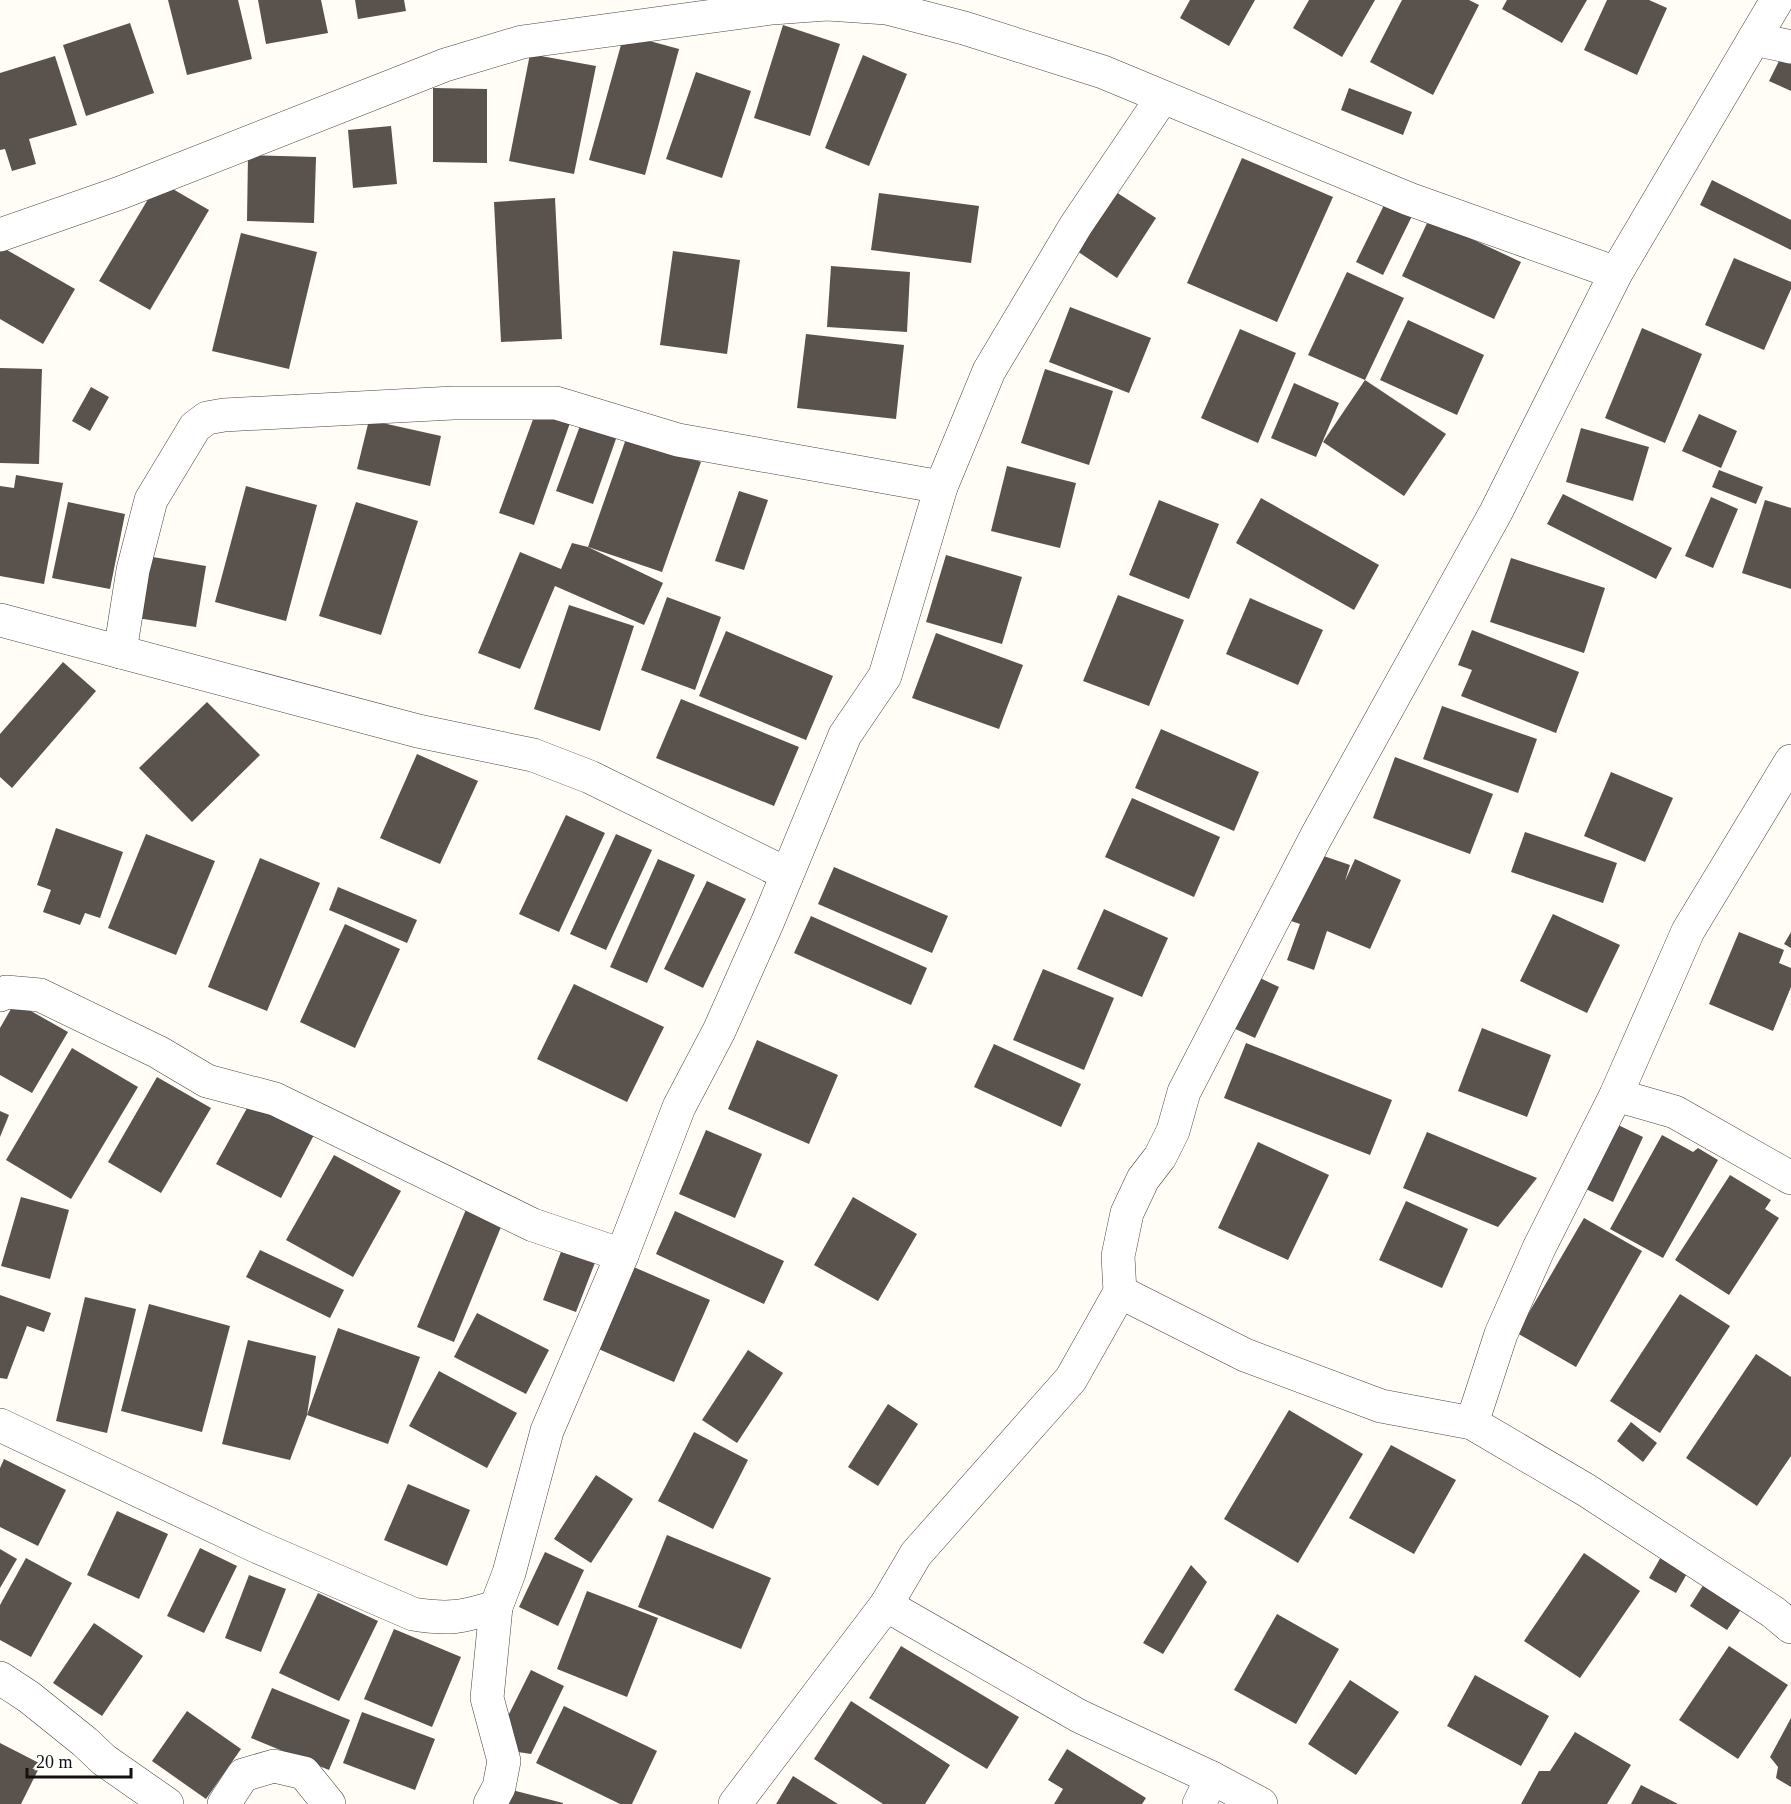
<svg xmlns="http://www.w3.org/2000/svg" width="1791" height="1804" font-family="'Times New Roman',serif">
	<rect width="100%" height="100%" fill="#fffdf5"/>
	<g fill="#5a524d">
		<polygon points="168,0 238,0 252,59 187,75"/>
		<polygon points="258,0 321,0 328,33 266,44"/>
		<polygon points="355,0 404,0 406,11 358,19"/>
		<polygon points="1190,0 1255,0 1229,46 1180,18"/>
		<polygon points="1309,0 1375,0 1342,57 1293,28"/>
		<polygon points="1402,0 1469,0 1479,5 1433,95 1370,62"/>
		<polygon points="1507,0 1587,0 1562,43 1502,9"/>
		<polygon points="1607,0 1649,0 1667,8 1637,75 1584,50"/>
		<polygon points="130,23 154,93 86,116 63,45"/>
		<polygon points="783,25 840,44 810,136 754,118"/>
		<polygon points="624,34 679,49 645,175 589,160"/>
		<polygon points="1786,47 1791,50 1791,91 1769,81"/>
		<polygon points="530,54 596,66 574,174 509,161"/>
		<polygon points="863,55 907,74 869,166 825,148"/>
		<polygon points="55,56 77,125 29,139 36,164 12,171 5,149 0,150 0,73"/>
		<polygon points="696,72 751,91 722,178 666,159"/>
		<polygon points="433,88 487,89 487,163 433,162"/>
		<polygon points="1349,88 1412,112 1403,135 1341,110"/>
		<polygon points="391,126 397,184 353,188 348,130"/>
		<polygon points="248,155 316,157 314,223 247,221"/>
		<polygon points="1242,158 1333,197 1277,322 1187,283"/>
		<polygon points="1712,180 1791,220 1791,250 1700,205"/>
		<polygon points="159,181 209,210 150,310 99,281"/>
		<polygon points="1116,192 1156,218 1117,278 1077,251"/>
		<polygon points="879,193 979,206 971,263 871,250"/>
		<polygon points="555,198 562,339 501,342 494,202"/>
		<polygon points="1387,199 1414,212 1383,275 1356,262"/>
		<polygon points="1429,219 1521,262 1494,319 1402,276"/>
		<polygon points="241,233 317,252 289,369 212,351"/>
		<polygon points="0,246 75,289 43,344 0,319"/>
		<polygon points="673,251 740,260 727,354 660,345"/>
		<polygon points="1734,258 1791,282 1791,289 1764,350 1705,325"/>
		<polygon points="831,266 910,272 907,332 827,327"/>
		<polygon points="1347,272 1404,298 1365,380 1308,355"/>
		<polygon points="1070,307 1151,338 1129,393 1049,362"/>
		<polygon points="1408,320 1484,355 1457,415 1380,380"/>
		<polygon points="1642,328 1702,354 1665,443 1605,418"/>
		<polygon points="1240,329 1296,353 1258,443 1201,418"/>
		<polygon points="806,334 904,345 896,419 797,408"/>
		<polygon points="0,368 42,369 39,464 0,463"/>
		<polygon points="1045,369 1113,391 1089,465 1021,443"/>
		<polygon points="1365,380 1446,434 1404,496 1323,442"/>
		<polygon points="1294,383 1339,403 1316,457 1271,438"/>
		<polygon points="91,387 109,397 90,431 72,421"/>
		<polygon points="536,411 570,423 534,525 499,513"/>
		<polygon points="1699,414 1737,431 1721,468 1682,451"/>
		<polygon points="369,420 441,436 430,486 357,469"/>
		<polygon points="581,423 617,436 593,504 556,491"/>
		<polygon points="1581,428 1649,447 1633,501 1566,482"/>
		<polygon points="627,436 701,462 662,572 588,547"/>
		<polygon points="1007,466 1076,483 1060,548 991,531"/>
		<polygon points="1719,470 1763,487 1756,504 1712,487"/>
		<polygon points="16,475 63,483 44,584 0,576 0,486 14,488"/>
		<polygon points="246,486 317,505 286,621 215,602"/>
		<polygon points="739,491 768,500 744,570 715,561"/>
		<polygon points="1563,494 1672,548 1656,579 1547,524"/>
		<polygon points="1711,497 1738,509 1713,568 1685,556"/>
		<polygon points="1261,498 1379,565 1354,610 1236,543"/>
		<polygon points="1159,500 1219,524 1189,599 1129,575"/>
		<polygon points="1765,500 1791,508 1791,589 1742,573"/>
		<polygon points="68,502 125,514 110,589 52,578"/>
		<polygon points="356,502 418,521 381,635 319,616"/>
		<polygon points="572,543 588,547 663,583 644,625 555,586 520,669 478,653 520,552 561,569"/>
		<polygon points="946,555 1022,577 1002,644 926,622"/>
		<polygon points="147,556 206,566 196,627 137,618"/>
		<polygon points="1511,558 1605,588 1584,653 1490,622"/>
		<polygon points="1118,595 1184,620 1149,706 1083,681"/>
		<polygon points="667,597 721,617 695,690 641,670"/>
		<polygon points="1250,598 1323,630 1298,685 1226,654"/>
		<polygon points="569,605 634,626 600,731 534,709"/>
		<polygon points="1472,630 1579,672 1556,733 1461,696 1472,670 1458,665"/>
		<polygon points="726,631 833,676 806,740 699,696"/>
		<polygon points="936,633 1023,665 999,729 912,698"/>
		<polygon points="63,662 96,691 12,788 0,777 0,734"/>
		<polygon points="681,699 799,747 774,806 656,758"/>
		<polygon points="207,702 260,755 192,822 139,768"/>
		<polygon points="1442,706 1537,739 1518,793 1423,759"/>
		<polygon points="1161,729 1259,772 1234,831 1135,788"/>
		<polygon points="417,754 478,781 440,864 380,838"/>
		<polygon points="1395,757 1493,794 1470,854 1373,818"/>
		<polygon points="1611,772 1673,798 1645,862 1584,836"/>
		<polygon points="1132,798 1220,837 1194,897 1105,857"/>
		<polygon points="566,815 605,833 559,932 519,914"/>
		<polygon points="56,828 123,852 100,918 85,913 80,925 43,912 51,890 37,885"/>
		<polygon points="1525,832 1617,863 1603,903 1511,872"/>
		<polygon points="146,834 215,861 176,955 108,928"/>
		<polygon points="616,834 652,850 606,950 570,934"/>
		<polygon points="1312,852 1350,865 1345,881 1355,859 1401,880 1370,949 1327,931 1314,970 1287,960 1300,924 1288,920"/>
		<polygon points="260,858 320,883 267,1011 208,987"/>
		<polygon points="658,859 695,875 647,983 610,967"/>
		<polygon points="834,867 948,916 932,953 818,904"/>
		<polygon points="707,881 746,899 703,988 664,969"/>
		<polygon points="338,887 417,920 407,943 329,910"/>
		<polygon points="1104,909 1168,938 1142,997 1077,969"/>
		<polygon points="1553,914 1620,945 1587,1013 1520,981"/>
		<polygon points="811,916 927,968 911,1005 794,953"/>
		<polygon points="345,924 400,949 355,1048 300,1022"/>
		<polygon points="1739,932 1784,950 1779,963 1791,968 1791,987 1773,1031 1709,1004"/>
		<polygon points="1791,932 1791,948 1784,944"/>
		<polygon points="1043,969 1114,998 1084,1070 1013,1040"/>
		<polygon points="1256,976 1279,987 1255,1038 1231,1027"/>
		<polygon points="574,984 664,1027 627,1102 537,1059"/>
		<polygon points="15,1002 68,1032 32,1093 0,1075 0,1028"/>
		<polygon points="1482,1028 1551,1055 1527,1117 1458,1091"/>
		<polygon points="757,1040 838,1075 809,1144 728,1109"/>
		<polygon points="1246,1043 1392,1100 1370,1155 1224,1098"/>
		<polygon points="994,1044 1081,1084 1061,1127 974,1087"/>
		<polygon points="72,1048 138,1087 71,1199 6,1160"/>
		<polygon points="157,1077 211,1108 161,1193 108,1162"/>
		<polygon points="252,1099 315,1133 281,1198 216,1164"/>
		<polygon points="0,1111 9,1115 0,1137"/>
		<polygon points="1614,1123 1643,1137 1613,1202 1584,1188"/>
		<polygon points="706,1130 762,1154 735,1218 679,1194"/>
		<polygon points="1427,1132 1537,1178 1498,1227 1403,1188"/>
		<polygon points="1662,1135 1693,1152 1698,1148 1718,1160 1663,1258 1610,1229"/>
		<polygon points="1258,1142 1329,1175 1288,1260 1218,1228"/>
		<polygon points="334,1155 401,1191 353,1277 286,1240"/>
		<polygon points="1730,1175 1771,1200 1765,1209 1779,1218 1729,1295 1675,1260"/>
		<polygon points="21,1197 69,1210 50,1279 1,1266"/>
		<polygon points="853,1197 917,1234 878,1301 814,1265"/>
		<polygon points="1406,1201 1468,1229 1442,1288 1379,1260"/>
		<polygon points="467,1207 503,1222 454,1342 417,1327"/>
		<polygon points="675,1211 784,1261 764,1304 656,1254"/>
		<polygon points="1584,1218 1642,1251 1576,1367 1517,1333"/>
		<polygon points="572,1222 606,1234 576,1312 543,1300"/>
		<polygon points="260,1250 344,1290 330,1318 246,1277"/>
		<polygon points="629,1265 710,1300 674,1382 594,1347"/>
		<polygon points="1680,1294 1730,1326 1660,1433 1610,1401"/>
		<polygon points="0,1295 51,1313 44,1332 27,1326 7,1379 0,1378"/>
		<polygon points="85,1297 136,1309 107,1433 56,1421"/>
		<polygon points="149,1304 230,1326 202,1432 121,1411"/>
		<polygon points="477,1313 549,1350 526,1394 454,1357"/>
		<polygon points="338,1328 420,1357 388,1444 307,1415"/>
		<polygon points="248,1340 316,1356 307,1415 290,1460 222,1444"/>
		<polygon points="748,1350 783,1373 737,1443 702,1420"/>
		<polygon points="1756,1354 1791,1377 1791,1456 1757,1506 1686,1458"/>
		<polygon points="439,1371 517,1413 487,1468 409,1426"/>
		<polygon points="888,1404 918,1424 878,1486 848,1467"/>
		<polygon points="1289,1410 1363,1454 1298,1563 1224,1519"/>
		<polygon points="1631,1422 1657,1443 1643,1462 1617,1441"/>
		<polygon points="694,1432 748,1460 713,1529 658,1501"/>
		<polygon points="1391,1445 1456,1480 1414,1554 1349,1518"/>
		<polygon points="4,1459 66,1490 38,1546 0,1527 0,1468"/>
		<polygon points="596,1475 633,1499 591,1563 554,1539"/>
		<polygon points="408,1484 470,1510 447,1566 384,1540"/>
		<polygon points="117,1511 168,1534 139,1599 87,1575"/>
		<polygon points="667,1535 771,1578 741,1649 638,1607"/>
		<polygon points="200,1548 237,1566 204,1633 167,1616"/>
		<polygon points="0,1549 17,1559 0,1588"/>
		<polygon points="545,1552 584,1570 558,1626 519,1607"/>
		<polygon points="1584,1553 1640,1591 1580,1678 1524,1641"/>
		<polygon points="1662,1555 1689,1570 1676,1593 1649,1578"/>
		<polygon points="26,1558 72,1583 31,1657 0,1640 0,1605"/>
		<polygon points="1191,1565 1207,1582 1163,1654 1143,1643"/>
		<polygon points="249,1575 286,1589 261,1652 225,1638"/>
		<polygon points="1704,1584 1742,1608 1727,1630 1690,1606"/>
		<polygon points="587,1591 658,1618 627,1697 557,1669"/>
		<polygon points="318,1593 378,1621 339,1701 279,1673"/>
		<polygon points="1277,1614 1339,1649 1296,1724 1234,1690"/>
		<polygon points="94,1623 143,1656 102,1716 53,1683"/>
		<polygon points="394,1629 461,1657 432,1727 364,1699"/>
		<polygon points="901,1646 1019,1717 987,1769 869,1698"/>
		<polygon points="1729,1646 1788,1685 1738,1759 1679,1720"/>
		<polygon points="531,1670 564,1686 531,1754 492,1748"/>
		<polygon points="1475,1675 1549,1716 1521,1766 1447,1726"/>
		<polygon points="1350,1680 1399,1712 1356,1775 1308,1744"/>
		<polygon points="272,1688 350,1720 329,1770 251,1738"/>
		<polygon points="851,1701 950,1765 925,1804 883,1804 814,1759"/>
		<polygon points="564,1706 657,1751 632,1804 620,1804 536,1763"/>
		<polygon points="187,1711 241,1749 206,1799 152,1761"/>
		<polygon points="362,1712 435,1739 415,1790 343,1763"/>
		<polygon points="1791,1718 1791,1787 1776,1778 1778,1767 1770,1757"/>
		<polygon points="1575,1732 1631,1765 1607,1804 1521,1804 1539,1771 1550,1771"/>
		<polygon points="0,1743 41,1764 21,1804 0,1804"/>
		<polygon points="1067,1749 1146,1798 1142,1804 1054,1804 1063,1789 1048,1780"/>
		<polygon points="793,1776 838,1804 776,1804"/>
		<polygon points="488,1784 563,1803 563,1804 483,1804"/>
		<polygon points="1641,1785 1678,1804 1631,1804"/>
	</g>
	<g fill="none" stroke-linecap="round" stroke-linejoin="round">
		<defs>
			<g id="street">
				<polyline points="1754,39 1791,47"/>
				<polyline points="0,235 120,193 445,65 522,42 772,8 827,4 887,8 964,28 1103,72 1409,199 1616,273"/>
				<polyline points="0,620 418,731 533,755 590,777 787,874"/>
				<polyline points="120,652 133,570 151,500 195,427 207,418 224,415 453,403 556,403 678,440 941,487"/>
				<polyline points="0,995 6,992 40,995 158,1052 207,1081 275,1099 533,1225 622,1255"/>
				<polyline points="1616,1095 1675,1112 1791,1178"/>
				<polyline points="1120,1292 1245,1355 1381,1406 1472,1423 1586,1490 1773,1612 1791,1627"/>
				<polyline points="1472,1423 1501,1334 1539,1248 1616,1095 1688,931 1791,761"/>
				<path d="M0,1425L258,1547L413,1614C450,1620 461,1617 496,1607"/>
				<polyline points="886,1605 1079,1716 1212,1778 1261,1804"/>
				<polyline points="0,1678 29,1697 85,1742 104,1760 167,1804"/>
				<polyline points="224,1804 243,1775 274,1766 304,1773 329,1804"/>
				<polyline points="490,1804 499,1787 504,1761 487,1698 496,1607 509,1573 547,1431 622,1255 679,1107 719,1031 768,921 845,735 885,676 941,487 989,371 1076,225 1162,98"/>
				<polyline points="735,1804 886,1605 916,1554 1071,1379 1120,1292 1118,1256 1127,1213 1143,1179 1160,1157 1173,1131 1184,1092 1316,837 1496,512 1616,273 1777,0"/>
				<polyline points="1199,1804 1212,1778"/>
			</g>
		</defs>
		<use href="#street" stroke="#444" stroke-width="34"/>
		<use href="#street" stroke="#fff" stroke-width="33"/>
	</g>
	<path d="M27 1768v9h104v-9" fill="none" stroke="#111111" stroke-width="3"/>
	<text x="36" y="1768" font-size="18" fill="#111111" stroke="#ffffff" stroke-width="4.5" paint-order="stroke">20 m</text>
</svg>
